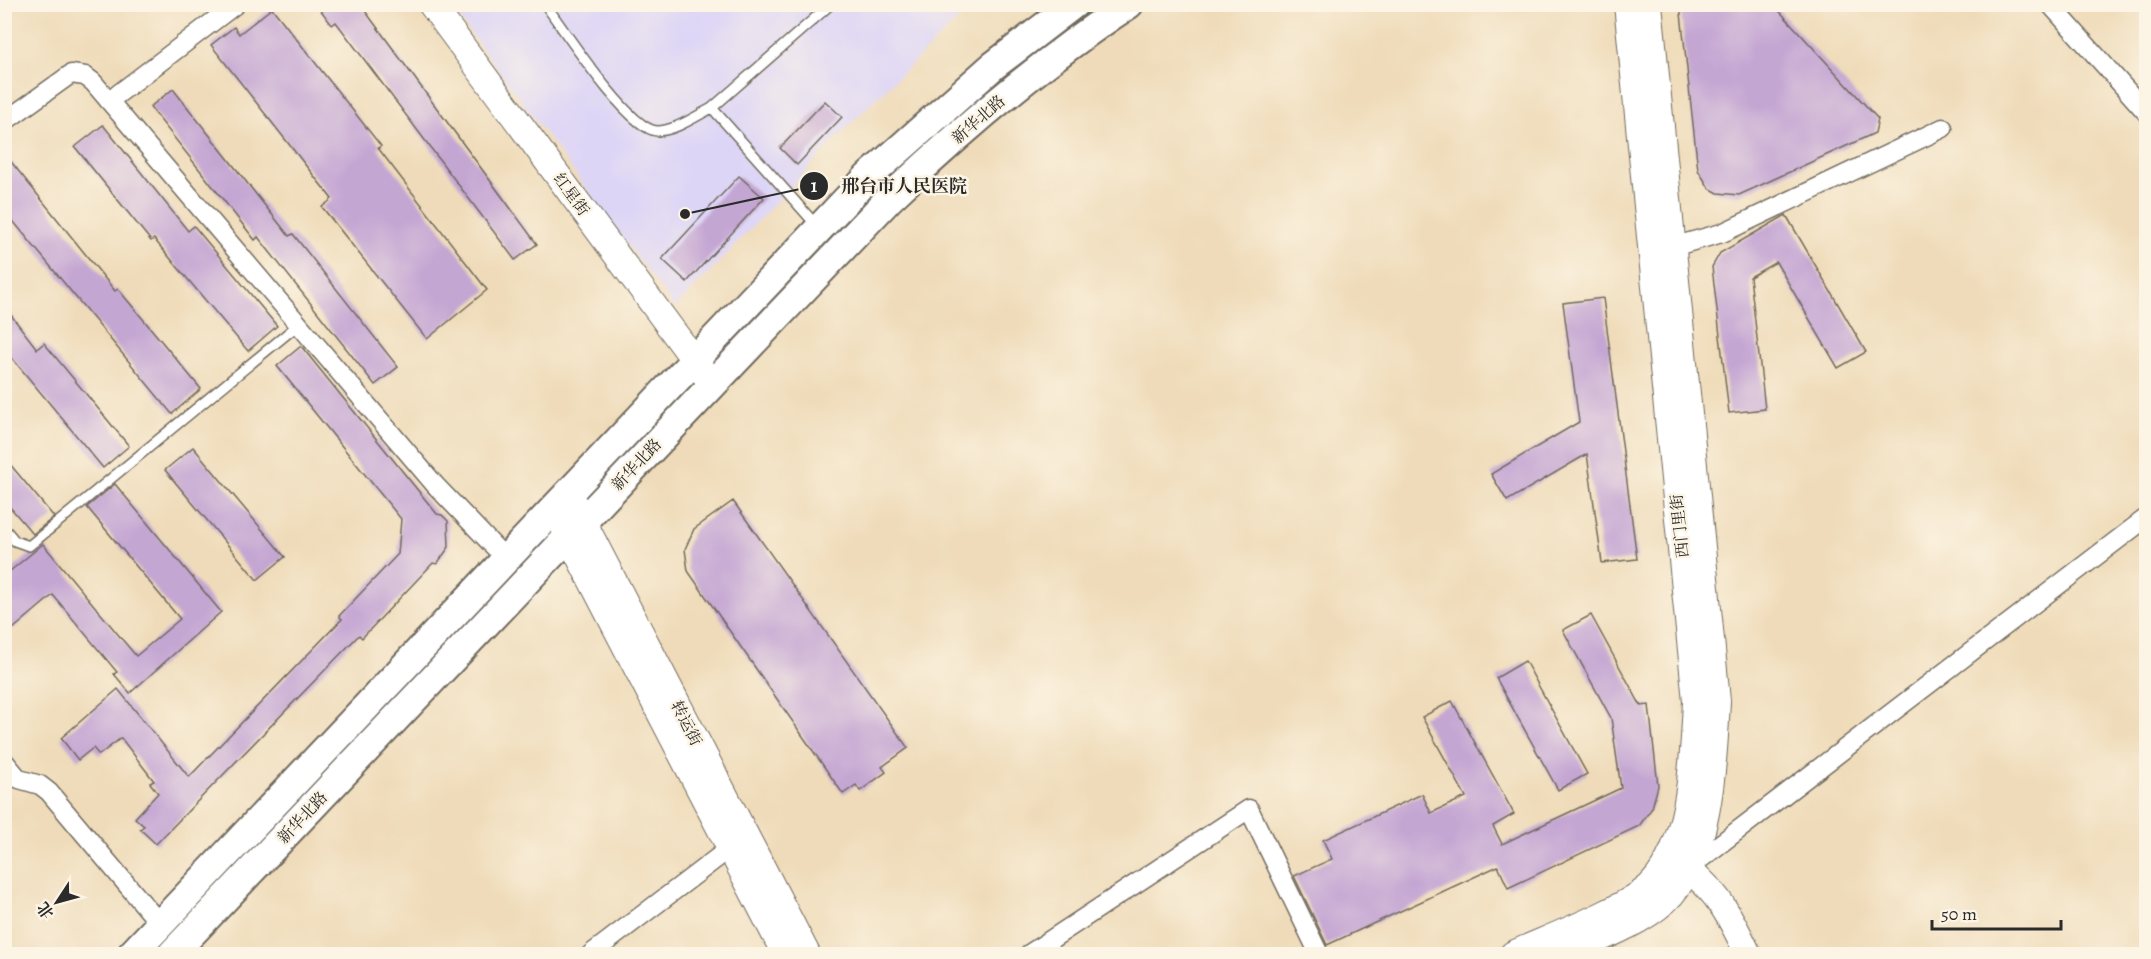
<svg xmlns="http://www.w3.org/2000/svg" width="2151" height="959" font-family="Alegreya,'Noto Serif SC',serif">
	<rect width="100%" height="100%" fill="#fcf5e5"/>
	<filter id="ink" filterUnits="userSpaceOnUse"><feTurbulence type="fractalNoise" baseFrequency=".0167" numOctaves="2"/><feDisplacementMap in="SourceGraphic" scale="12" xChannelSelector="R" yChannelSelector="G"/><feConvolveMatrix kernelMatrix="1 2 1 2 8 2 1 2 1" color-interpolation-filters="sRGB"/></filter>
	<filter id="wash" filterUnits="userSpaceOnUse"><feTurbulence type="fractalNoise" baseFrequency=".008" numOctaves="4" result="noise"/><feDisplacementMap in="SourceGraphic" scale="24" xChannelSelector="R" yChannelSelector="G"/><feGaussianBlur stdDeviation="1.35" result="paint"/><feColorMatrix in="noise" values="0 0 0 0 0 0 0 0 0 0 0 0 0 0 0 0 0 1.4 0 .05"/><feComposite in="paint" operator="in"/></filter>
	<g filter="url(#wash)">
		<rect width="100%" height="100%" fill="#efdbb9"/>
		<polygon fill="#ddd5f6" points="450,5 973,5 855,119 675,308"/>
		<g id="blocks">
			<g fill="#c4a6d3">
				<polygon points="316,4 360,4 537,244 515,260 336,22 332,25"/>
				<polygon points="1680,4 1773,4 1878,119 1875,133 1739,195 1718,193 1709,188 1698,170"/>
				<polygon points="272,8 381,146 378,148 487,290 427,339 322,207 332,199 211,45 234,27 239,34"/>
				<polygon points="173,89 289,236 293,234 398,367 375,385 258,237 255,240 150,107"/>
				<polygon points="825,101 842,117 797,165 780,148"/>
				<polygon points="103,125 188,231 194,226 277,326 248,351 154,239 151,241 75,147"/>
				<polygon points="4,153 115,291 118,289 201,389 172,414 4,210"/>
				<polygon points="739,176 764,198 687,282 662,259"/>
				<polygon points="1786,215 1866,352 1838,368 1776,262 1750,277 1765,409 1729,413 1712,267 1720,253"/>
				<polygon points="1603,298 1637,559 1602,563 1587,454 1507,501 1491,474 1579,422 1563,303"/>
				<polygon points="4,306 37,349 44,343 129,446 103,468 12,358 4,364"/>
				<polygon points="301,346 437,514 442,515 448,521 449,547 437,564 433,563 362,638 359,635 156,844 140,829 144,826 135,818 158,793 150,783 154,781 121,738 99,755 93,748 78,760 61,738 118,689 189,777 342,619 339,616 398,554 401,519 277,366"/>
				<polygon points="193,447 285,557 257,580 165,470"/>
				<polygon points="4,457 54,517 33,534 4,500"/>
				<polygon points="115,484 221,612 130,693 114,674 117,672 53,595 13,629 4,619 4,576 43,544 136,656 180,619 87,507"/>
				<polygon points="733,501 908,748 882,767 886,772 860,791 856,785 843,794 688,571 685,549 694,529"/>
				<polygon points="1591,615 1641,706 1649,705 1658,786 1652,808 1639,826 1508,888 1498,866 1327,945 1294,876 1332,859 1323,840 1422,794 1431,813 1466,797 1422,717 1452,701 1514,814 1493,826 1502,844 1621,788 1611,718 1563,630"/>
				<polygon points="1525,661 1587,774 1558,790 1496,678"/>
			</g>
		</g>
	</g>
	<g filter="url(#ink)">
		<use href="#blocks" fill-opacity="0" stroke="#70695d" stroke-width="1.5"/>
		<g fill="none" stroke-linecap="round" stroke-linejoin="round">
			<defs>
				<g id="lane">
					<path d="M545,4C564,30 629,130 657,131C675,131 696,116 712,108"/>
					<polyline points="817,226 712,108 831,4"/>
					<polyline points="4,528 15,541 29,546 299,324"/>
				</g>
				<g id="street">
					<polyline points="2050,4 2146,112"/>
					<polyline points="109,101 236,4"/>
					<polyline points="4,122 71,74 85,76 93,82 436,486 505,558"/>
					<polyline points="1672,247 1722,233 1943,128"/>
					<polyline points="4,761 19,779 40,785 49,792 160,924"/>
					<polyline points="1690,867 2146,518"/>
					<polyline points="591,954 738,842"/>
					<polyline points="1029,954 1249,809 1319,954"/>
				</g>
				<g id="secondary">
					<polyline points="431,4 712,384"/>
					<polyline points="574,504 807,954"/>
					<polyline points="559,518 785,954"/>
					<path d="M1676,858C1717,892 1726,907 1748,954"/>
					<path d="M1513,954C1546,939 1629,908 1652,884C1692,840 1693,758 1696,701L1627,4"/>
					<path d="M1564,954C1597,939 1637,926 1665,901C1711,859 1714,759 1717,701L1649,4"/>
				</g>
				<g id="primary">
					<polyline points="132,954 868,177 993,66 1074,4"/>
					<path d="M172,954L889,199C964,128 1042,61 1129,4"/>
				</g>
			</defs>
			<use href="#lane" stroke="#70695d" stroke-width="12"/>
			<use href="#street" stroke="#70695d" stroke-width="21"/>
			<use href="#secondary" stroke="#70695d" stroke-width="28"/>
			<use href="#primary" stroke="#70695d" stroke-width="32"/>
			<use href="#lane" stroke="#fff" stroke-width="9"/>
			<use href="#street" stroke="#fff" stroke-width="18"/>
			<use href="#secondary" stroke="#fff" stroke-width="26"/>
			<use href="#primary" stroke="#fff" stroke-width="28"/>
		</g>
	</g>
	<g text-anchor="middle" stroke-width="5" stroke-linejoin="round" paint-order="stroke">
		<g font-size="16" fill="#2b2b2b" stroke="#fcf5e5">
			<text transform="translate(978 119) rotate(-41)" y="6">新华北路</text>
			<text transform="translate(572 194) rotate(54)" y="6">红星街</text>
			<text transform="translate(636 464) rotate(-47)" y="6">新华北路</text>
			<text transform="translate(1679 526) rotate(-96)" y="6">西门里街</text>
			<text transform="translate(687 723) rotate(63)" y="6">转运街</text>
			<text transform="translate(302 817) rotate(-47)" y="6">新华北路</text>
		</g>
	</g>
	<path fill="none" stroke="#2b2b2b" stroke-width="2" d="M685 214L814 186"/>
	<g fill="#2b2b2b" stroke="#fcf5e5" stroke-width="2">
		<circle cx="685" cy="214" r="6"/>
		<circle cx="814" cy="186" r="15"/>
	</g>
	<g font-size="18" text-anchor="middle" font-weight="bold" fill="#fff">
		<text x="814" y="192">1</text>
	</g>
	<g font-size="18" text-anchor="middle" font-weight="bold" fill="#2b2b2b" stroke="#fcf5e5" stroke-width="5" stroke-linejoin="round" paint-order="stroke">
		<text x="904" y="192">邢台市人民医院</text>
	</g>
	<rect width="2151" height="959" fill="none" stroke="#fcf5e5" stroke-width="24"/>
	<g transform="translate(57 902) rotate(234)" stroke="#fcf5e5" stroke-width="4.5" paint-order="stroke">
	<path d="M0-4.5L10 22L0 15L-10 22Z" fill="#2b2b2b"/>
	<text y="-9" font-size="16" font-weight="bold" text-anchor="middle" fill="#2b2b2b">北</text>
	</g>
	<path d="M1932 920v9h129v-9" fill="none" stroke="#2b2b2b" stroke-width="3"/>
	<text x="1941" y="920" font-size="18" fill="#2b2b2b" stroke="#fcf5e5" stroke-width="4.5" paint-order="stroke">50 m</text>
</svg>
